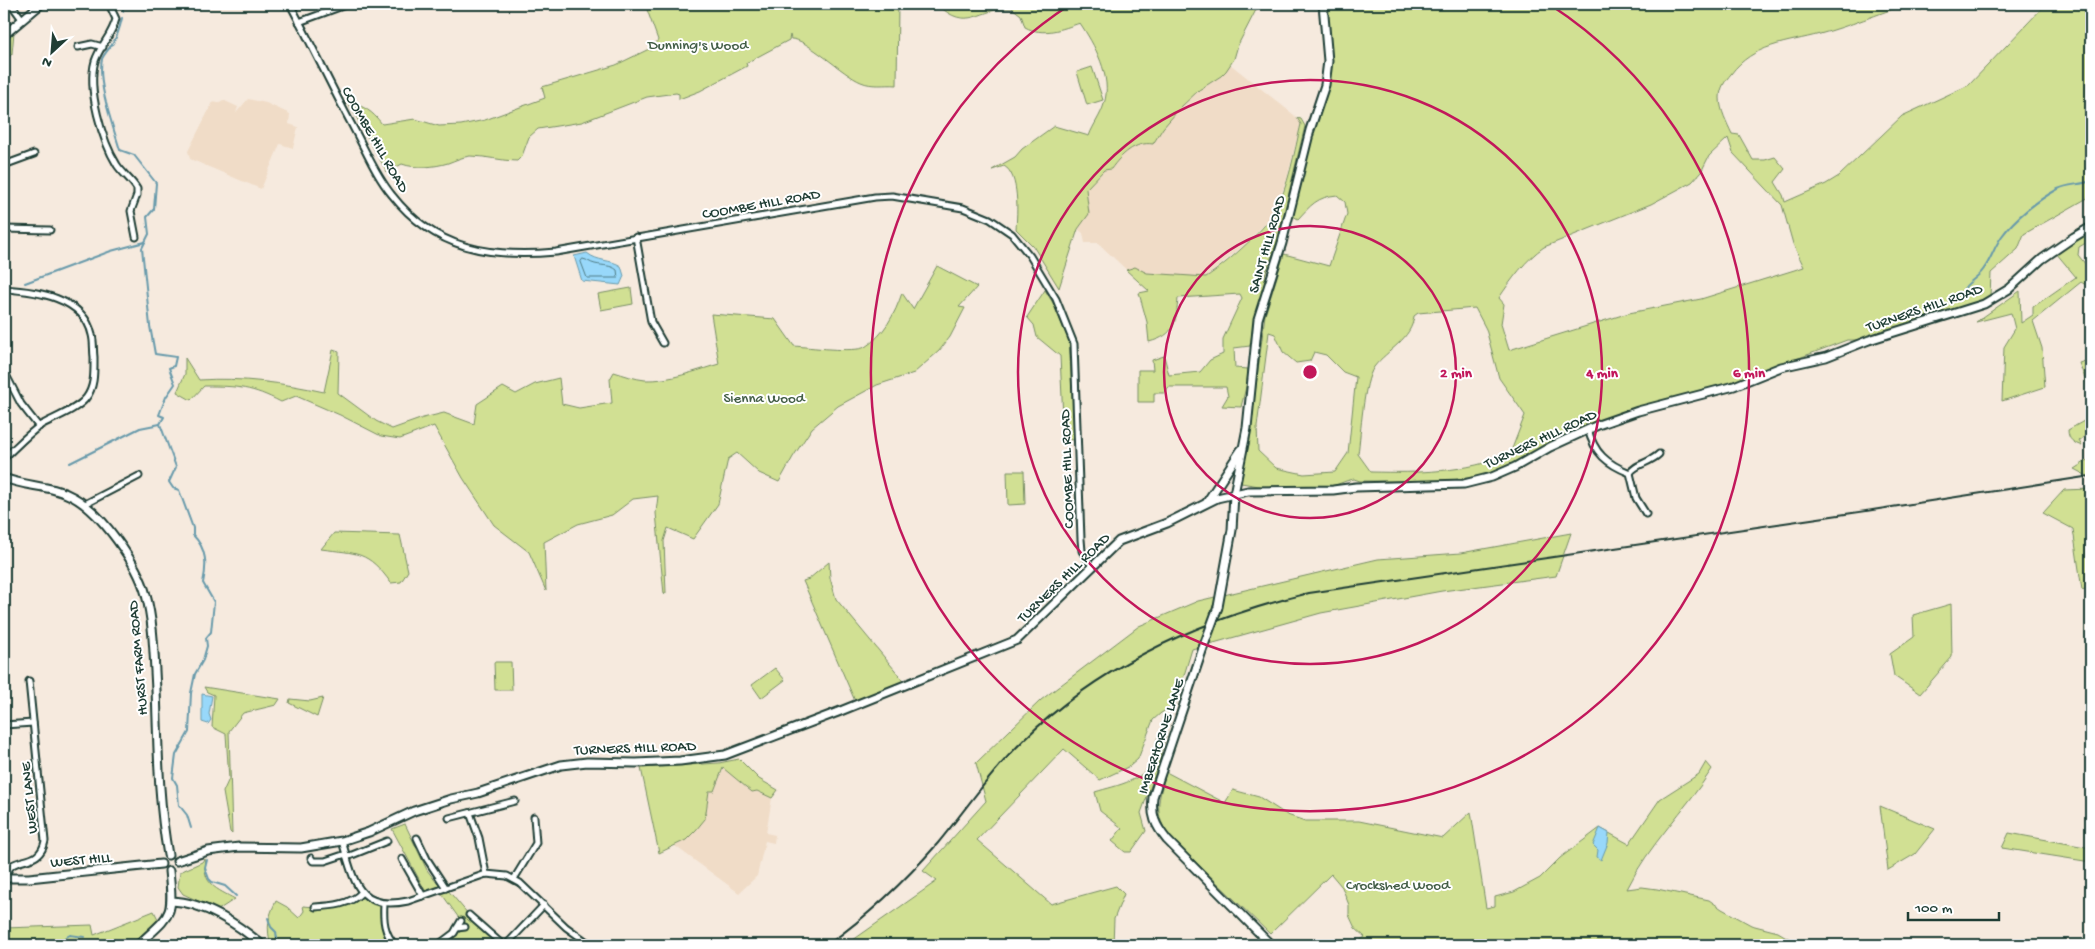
<svg xmlns="http://www.w3.org/2000/svg" width="2095" height="949" font-family="'Gochi Hand',sans-serif">
	<rect width="100%" height="100%" fill="#f6eade"/>
	<filter id="ink" filterUnits="userSpaceOnUse"><feTurbulence type="fractalNoise" baseFrequency=".02" numOctaves="2"/><feDisplacementMap in="SourceGraphic" scale="10" xChannelSelector="R" yChannelSelector="G"/><feConvolveMatrix kernelMatrix="1 2 1 2 8 2 1 2 1" color-interpolation-filters="sRGB"/></filter>
	<g filter="url(#ink)">
		<g fill="#f0dcc7">
			<polygon points="1230,64 1294,115 1301,123 1287,179 1273,215 1244,245 1207,276 1207,282 1150,292 1098,243 1085,243 1083,233 1078,229 1085,218 1088,203 1086,189 1104,170 1111,169 1119,157 1139,143 1153,143 1163,128 1182,106 1199,90 1221,76"/>
			<polygon points="248,99 266,103 290,114 289,124 298,127 293,148 280,144 261,189 190,159 188,151 213,102 218,103 223,100 238,107 236,113"/>
			<polygon points="724,768 752,792 756,791 772,798 766,833 775,835 774,843 765,841 757,876 739,893 675,846 686,839 705,819 709,791 714,791"/>
		</g>
		<g fill="#d1e093" stroke="#788e64" fill-rule="evenodd">
			<path d="M645,4H898L897,85C885,84 872,87 861,82C843,75 806,38 791,39L790,35L789,40L746,63L747,66L700,91L679,99V94L676,93L647,97L582,122L538,129L529,137L522,156L517,161C501,161 486,156 470,156C462,157 456,160 448,163C435,167 415,169 402,164L387,172L348,102C364,106 372,111 382,124L415,119L439,126L461,125L485,120L545,98L542,87L616,65L649,49L651,51L658,40Z"/>
			<path d="M937,4H1259L1238,45L1234,59L1226,71L1221,76L1199,90L1182,106L1163,128L1153,144C1135,141 1121,155 1111,169L1104,170L1086,189L1089,214L1078,229L1059,288L1033,246L1016,229C1017,213 1020,175 1004,166L992,170L1015,157L1022,149L1054,126L1089,136C1093,125 1101,115 1104,104C1113,77 1094,44 1080,23C1062,29 1043,37 1025,27L1021,15L1012,8C980,7 968,34 937,4Z"/>
			<path d="M1326,4H1907C1878,14 1849,26 1820,34C1787,43 1753,44 1731,74C1725,81 1720,88 1720,98C1720,110 1727,123 1732,134L1739,135L1753,160H1765L1775,157L1785,169L1775,182L1783,195L1785,202L1826,184L1839,176L1902,116L1969,85L2046,4H2091V196L2024,234L2018,249L1991,273L1990,296L1978,302L1856,340H1847L1735,382L1621,414L1571,432L1513,465L1480,476L1444,481H1360L1354,479L1346,481L1333,486L1265,487L1241,483L1240,479L1250,441V433L1265,315L1284,254L1329,266L1347,214L1345,202L1337,195C1317,197 1311,205 1298,219L1293,216L1313,133L1330,80V58ZM1728,138L1733,153L1782,205L1793,244L1804,267L1701,299L1629,313L1509,350L1501,324L1504,304L1499,298C1511,280 1526,259 1544,247L1651,204L1692,182L1701,172L1709,156ZM1475,308L1486,329L1499,378L1525,415L1510,454C1466,473 1418,473 1371,472L1358,454C1361,433 1363,383 1374,367C1387,350 1412,339 1414,316L1418,313ZM1269,332L1275,334L1283,352L1296,363L1310,361L1314,352L1326,355L1343,372L1356,377L1348,453L1335,472L1304,474L1276,468L1258,451L1257,427Z"/>
			<polygon points="14,32 12,54 4,62 4,40"/>
			<polygon points="1092,67 1103,100 1087,105 1077,72"/>
			<path d="M1297,118L1301,119L1305,126L1277,242L1265,275L1266,284L1253,327L1250,346L1234,348L1235,368L1248,369L1247,383L1241,407L1222,406L1228,396L1226,387H1169L1164,393H1154V402H1138V370H1153L1152,360L1164,356L1169,375L1200,372L1210,360L1223,354V339L1242,298L1240,294L1178,298C1176,322 1176,335 1149,342L1147,322L1139,293L1149,291L1126,270L1135,267L1147,273L1206,277C1225,265 1263,231 1274,213C1289,186 1294,153 1301,124Z"/>
			<polygon points="2091,230 2091,240 2079,247 2078,255 2091,271 2091,288 2081,282 2033,321 2042,348 2045,387 2002,401 2004,347 2015,329 2011,313 1976,322 2020,291 2021,323 2033,315 2033,307 2076,277 2056,253"/>
			<path d="M937,266L977,287L959,307L965,308L950,337L939,351L914,373L877,385L838,406L812,428L793,457L779,482L759,473L737,453L728,459L718,504L693,539L668,528L664,541L666,593L664,594L656,513L658,496L633,499L612,515L578,524L544,542L546,591L529,552L494,525L463,478L434,426L400,439L381,436L340,415L296,396L281,402C252,387 238,386 204,386L191,400L177,392L185,374V358L199,380C241,377 283,383 324,392L333,350L339,352L338,393L376,421L392,429L423,418L444,413L474,424L477,404L503,387L516,394L535,384L559,378L562,404L579,408L612,403L610,379L614,372C624,375 635,379 645,380C670,381 695,371 719,364L711,314L775,319L794,346C808,347 855,353 865,347C884,335 895,314 902,293L913,309Z"/>
			<polygon points="631,288 633,304 601,310 598,294"/>
			<polygon points="1045,290 1053,303 1069,341 1074,425 1073,440 1064,439 1060,356 1037,337 1034,325 1027,317"/>
			<polygon points="2091,359 2091,394 2079,363"/>
			<path d="M2091,417V431L2079,441L2082,446C2074,443 2068,440 2068,430Z"/>
			<polygon points="2091,458 2091,478 2074,469"/>
			<polygon points="1007,471 1024,471 1025,504 1008,505"/>
			<polygon points="2091,489 2091,587 2082,590 2073,529 2043,513 2064,490"/>
			<path d="M334,533L400,535L408,571L401,582L391,583C367,550 358,554 321,549Z"/>
			<polygon points="1571,533 1556,576 1442,591 1321,613 1192,649 1175,705 1161,713 1153,720 1138,759 1130,766 1100,780 1064,749 977,840 1051,904 1116,886 1124,894 1114,919 1113,945 846,945 937,881 923,871 986,801 976,763 1041,700 1139,626 1198,601 1378,559 1461,553"/>
			<polygon points="829,562 830,578 836,599 904,681 855,701 803,581 809,579"/>
			<polygon points="1951,604 1952,657 1920,694 1894,676 1890,654 1914,637 1913,615"/>
			<polygon points="494,662 511,662 512,690 495,690"/>
			<polygon points="775,668 785,680 761,698 752,685"/>
			<polygon points="204,687 280,699 276,705 243,713 229,731 232,834 230,832 223,792 229,779 226,734 212,727 214,695 207,692"/>
			<polygon points="323,698 317,717 289,703 290,699 310,701"/>
			<path d="M1161,733H1166L1158,766L1141,813L1146,831L1131,852H1125L1112,841L1122,828L1100,811L1095,792C1117,785 1149,781 1155,754C1156,746 1155,739 1161,733Z"/>
			<polygon points="739,759 759,779 778,790 772,798 757,791 752,792 723,768 714,791 709,791 705,819 696,830 686,840 659,853 641,768 719,763"/>
			<path d="M1706,762L1712,769C1685,811 1649,844 1627,889L1642,887L1657,889L1709,900L1722,909L1751,925L1778,932L1800,945H1354L1365,937L1355,928L1349,915V905L1342,887L1331,874L1270,934L1171,838C1152,814 1159,800 1166,772L1225,803L1233,790L1259,797L1287,815L1305,821H1359L1443,838L1471,812L1486,908L1495,906V897L1514,892L1540,878L1560,858L1600,828L1629,844L1660,799L1699,774Z"/>
			<polygon points="1880,806 1935,829 1915,854 1888,870"/>
			<polygon points="405,824 427,870 440,887 426,892 392,829"/>
			<polygon points="2009,833 2091,848 2091,862 2002,848"/>
			<path d="M204,859L206,860C201,884 217,889 235,899L218,910L183,894L178,887L180,872L202,862Z"/>
			<polygon points="446,888 469,915 503,945 439,945 448,938 461,921 439,890"/>
			<path d="M362,892L384,904L383,920L395,945H271C266,928 268,917 276,901L287,907L299,918L304,911L303,906L315,907L348,902Z"/>
			<polygon points="154,911 158,919 131,945 4,945 4,928 92,925 94,935"/>
		</g>
		<g fill="#98d8fa" stroke="#689aab">
			<path d="M587,253C598,262 610,259 621,266L624,276L620,285L582,281L574,256Z"/>
			<polygon points="202,694 212,696 209,714 211,720 208,724 202,722"/>
			<polygon points="1600,828 1609,833 1608,843 1601,860 1597,857 1598,850 1593,845"/>
		</g>
		<g fill="none" stroke-linecap="round" stroke-linejoin="round">
			<path stroke="#4f7b83" stroke-width="1" d="M583,259C588,260 590,263 595,264C604,266 611,265 617,270L618,278H587L581,262Z"/>
			<g stroke="#689aab" stroke-width="2">
				<polyline points="123,11 123,4"/>
				<polyline points="25,283 111,251 145,242"/>
				<path d="M1961,295C1965,282 1976,280 1983,270C1991,260 1994,247 2002,236C2015,218 2038,200 2058,189C2067,184 2081,185 2091,181"/>
				<path d="M160,424L176,467L169,482L173,488L179,490L193,528V535C207,549 207,565 203,583L214,602L211,632L206,638L207,646L203,660L195,674L191,693L189,732L176,755L173,778L177,785L179,805L187,815L191,828"/>
				<path d="M70,463L140,428L160,424L164,417L159,415L166,397L175,384L169,368L174,366L176,357L155,354L150,326L142,248L149,234L147,217L154,209L156,183L134,155L120,150C113,126 97,84 102,59C104,54 110,48 113,43C118,35 120,27 122,18"/>
				<polyline points="207,860 205,868 209,879 212,882 225,886 236,896"/>
				<polyline points="268,918 271,927 276,932 278,945"/>
				<polyline points="52,945 70,935 84,937"/>
			</g>
			<defs>
				<g id="street">
					<polyline points="11,4 22,19"/>
					<path d="M109,4L116,19C112,35 100,46 95,61C87,89 102,141 117,165C123,174 132,180 137,189V195L131,211L136,237"/>
					<path d="M290,4C312,45 332,88 354,129C366,151 376,176 392,195C435,250 491,258 556,252L875,197L892,196L963,208L990,219L1012,234L1030,256L1056,299L1074,344L1081,539L1082,551L1092,566"/>
					<polyline points="299,22 348,4"/>
					<polyline points="78,47 92,44 103,47"/>
					<polyline points="4,165 34,154"/>
					<polyline points="4,229 50,230"/>
					<polyline points="636,237 651,322 663,343"/>
					<path d="M4,289C35,291 84,297 92,335C94,342 93,350 94,357C94,371 95,387 86,398C78,409 54,418 41,425C28,434 16,447 4,458"/>
					<polyline points="4,371 21,404 39,427"/>
					<path d="M1588,429C1594,453 1607,464 1630,473L1636,498L1646,514"/>
					<path d="M1630,473C1635,464 1650,463 1659,454"/>
					<polyline points="85,504 139,476"/>
					<polyline points="4,725 33,723"/>
					<polyline points="470,813 479,838 486,874"/>
					<polyline points="449,818 515,801"/>
					<polyline points="417,838 427,859 446,888"/>
					<path d="M342,841C354,880 357,912 408,901L486,874L507,876L520,883L566,927L591,945"/>
					<polyline points="347,857 387,841"/>
					<polyline points="311,858 313,861 325,861 346,854"/>
					<polyline points="402,859 423,896"/>
					<path d="M6,878C9,851 39,871 45,841L29,681"/>
					<polyline points="514,879 536,843 534,817"/>
					<path d="M384,904C383,920 384,933 395,945"/>
					<path d="M315,907C332,906 350,905 362,892"/>
					<polyline points="469,915 503,945"/>
					<polyline points="457,928 465,927"/>
					<polyline points="438,945 454,933 461,921"/>
					<polyline points="506,945 544,905"/>
					<polyline points="601,945 605,943 607,945"/>
				</g>
				<g id="secondary">
					<polyline points="4,35 41,4"/>
					<path d="M4,478C27,487 51,485 73,497C101,512 138,564 146,595C154,624 154,658 156,689C158,744 158,800 168,855"/>
					<polyline points="1207,502 1241,450"/>
					<polyline points="1218,607 1232,530 1234,494 1247,428 1258,319 1282,243 1310,130 1325,85 1328,61 1323,4"/>
					<path d="M1203,648L1153,797C1151,816 1155,825 1167,840L1271,945"/>
					<polyline points="177,861 208,851 239,847 301,848 342,841 369,832 414,811 451,799 478,793 561,765 587,762 636,763 680,761 725,755 838,712 1017,640 1119,541 1167,523 1217,498 1248,491 1333,490 1356,487 1464,484 1492,477 1515,467 1550,447 1598,425 1638,411 1734,386 1781,367 1826,357 1869,340 1984,304 2009,289 2042,259 2074,237 2091,227"/>
					<polyline points="4,878 29,878 161,864"/>
					<path d="M172,901C204,902 239,925 262,945"/>
					<path d="M138,945C171,914 174,918 169,871"/>
				</g>
			</defs>
			<use href="#street" stroke="#1f3d34" stroke-width="9"/>
			<use href="#secondary" stroke="#1f3d34" stroke-width="11"/>
			<use href="#street" stroke="#fff" stroke-width="5"/>
			<use href="#secondary" stroke="#fff" stroke-width="7"/>
			<path stroke="#1f3d34" stroke-width="2" d="M827,945C868,916 905,881 938,843C963,813 985,780 1012,752C1091,668 1198,620 1309,593L1866,511L2091,476"/>
			<defs>
				<polyline id="secondary-bridge" points="1203,648 1218,607"/>
			</defs>
			<use href="#secondary-bridge" stroke="#1f3d34" stroke-width="11" stroke-linecap="butt"/>
			<use href="#secondary-bridge" stroke="#fff" stroke-width="7"/>
		</g>
	</g>
	<g fill="none" stroke="#c2185b" stroke-width="2.5">
		<circle cx="1310" cy="372" r="146"/>
		<circle cx="1310" cy="372" r="292"/>
		<path d="M1549 4A439 439 0 1 1 1071 4"/>
	</g>
	<g text-anchor="middle" stroke-width="4" stroke-linejoin="round" paint-order="stroke">
		<g font-size="15" fill="#435e47" stroke="#fff">
			<text x="698" y="49">Dunning's Wood</text>
			<text x="764" y="402">Sienna Wood</text>
			<text x="1398" y="889">Crockshed Wood</text>
		</g>
		<g font-size="15" fill="#1f3d34" stroke="#fff">
			<text transform="translate(376 139) rotate(60)" y="5">COOMBE HILL ROAD</text>
			<text transform="translate(761 203) rotate(-10)" y="5">COOMBE HILL ROAD</text>
			<text transform="translate(1266 244) rotate(-74)" y="5">SAINT HILL ROAD</text>
			<text transform="translate(1924 307) rotate(-19)" y="5">TURNERS HILL ROAD</text>
			<text transform="translate(1540 438) rotate(-25)" y="5">TURNERS HILL ROAD</text>
			<text transform="translate(1066 469) rotate(-92)" y="5">COOMBE HILL ROAD</text>
			<text transform="translate(1063 577) rotate(-44)" y="5">TURNERS HILL ROAD</text>
			<text transform="translate(137 658) rotate(-95)" y="5">HURST FARM ROAD</text>
			<text transform="translate(1160 736) rotate(-72)" y="5">IMBERHORNE LANE</text>
			<text transform="translate(635 747) rotate(-2)" y="5">TURNERS HILL ROAD</text>
			<text transform="translate(28 798) rotate(-96)" y="5">WEST LANE</text>
			<text transform="translate(81 859) rotate(-5)" y="5">WEST HILL</text>
		</g>
	</g>
	<circle cx="1310" cy="372" r="8" fill="#c2185b" stroke="#fff" stroke-width="2.5"/>
	<g font-size="15" text-anchor="middle" font-weight="bold" fill="#c2185b" stroke="#fff" stroke-width="4" stroke-linejoin="round" paint-order="stroke">
		<text x="1456" y="377">2 min</text>
		<text x="1602" y="377">4 min</text>
		<text x="1749" y="377">6 min</text>
	</g>
	<rect width="2095" height="949" fill="none" stroke="#fff" stroke-width="20"/>
	<rect x="10" y="10" width="2075" height="929" fill="none" stroke="#1f3d34" stroke-width="2" filter="url(#ink)"/>
	<g transform="translate(52 52) rotate(206)" stroke="#ffffff" stroke-width="4" paint-order="stroke">
	<path d="M0-4L9 19L0 12L-9 19Z" fill="#1f3d34"/>
	<text y="-8" font-size="14" font-weight="bold" text-anchor="middle" fill="#1f3d34">N</text>
	</g>
	<path d="M1908 912v8h91v-8" fill="none" stroke="#1f3d34" stroke-width="2.5"/>
	<text x="1915" y="912" font-size="15" fill="#1f3d34" stroke="#ffffff" stroke-width="4" paint-order="stroke">100 m</text>
</svg>
